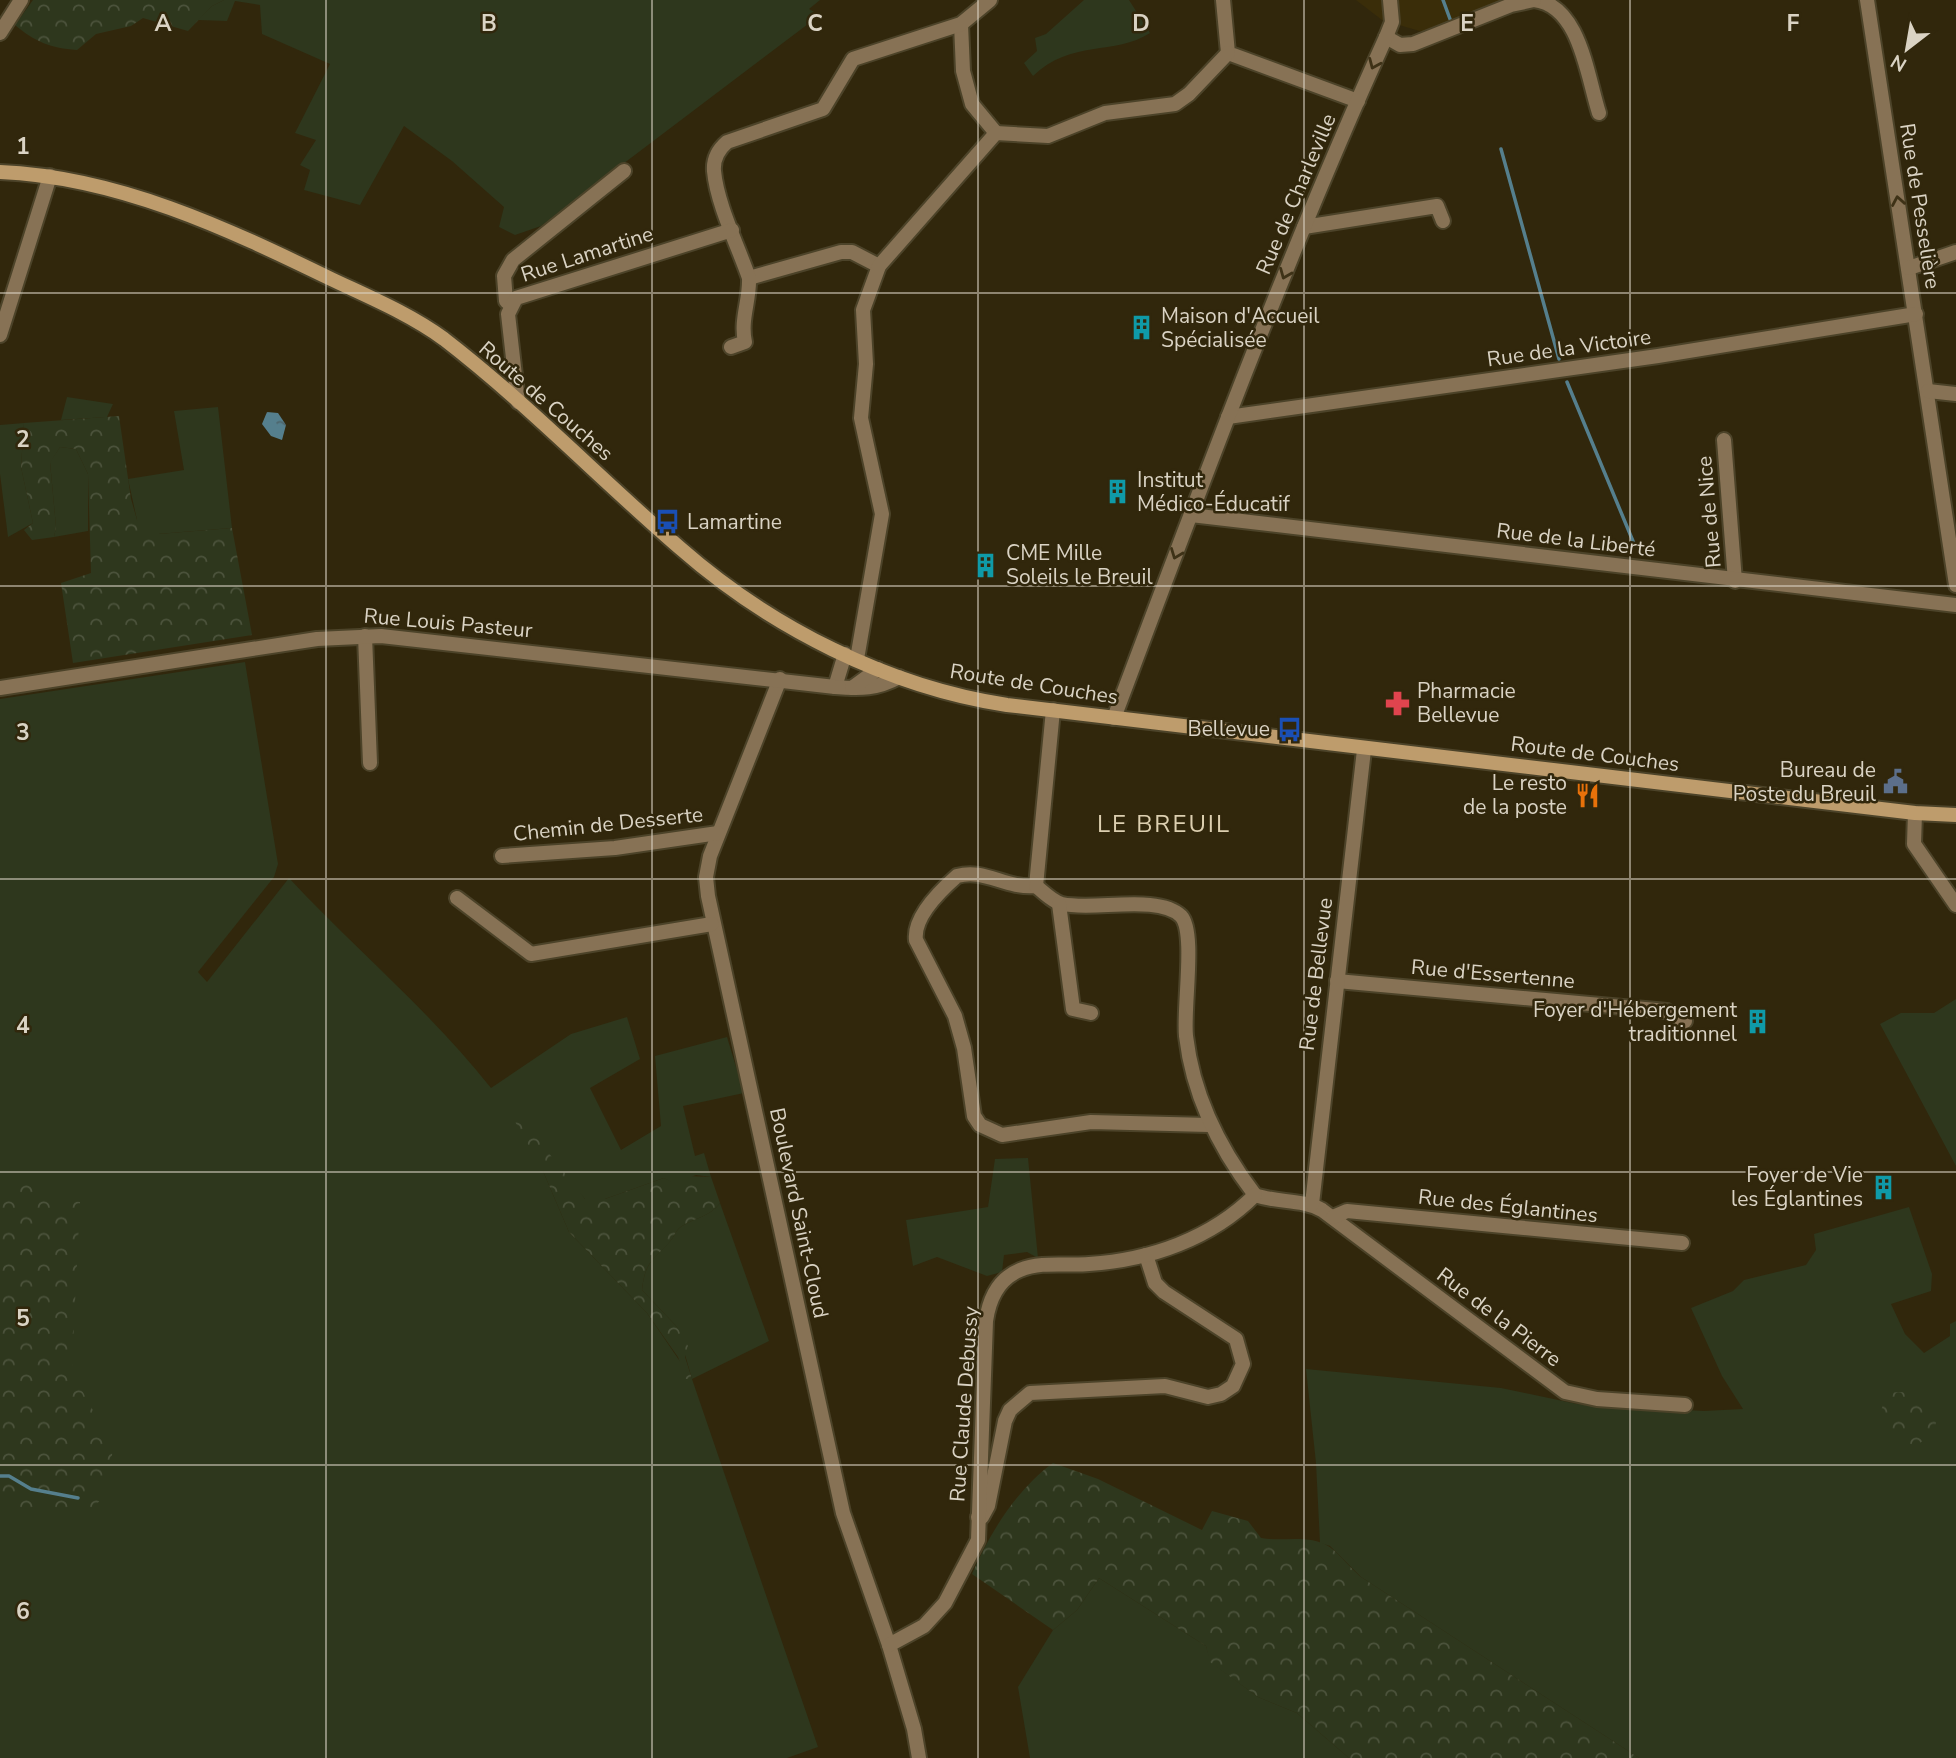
<svg xmlns="http://www.w3.org/2000/svg" width="1956" height="1758" font-family="'Nunito Sans',sans-serif">
	<defs>
		<pattern id="forest-crowns" width="20" height="18" patternUnits="userSpaceOnUse" patternTransform="scale(1.75)"><rect width="20" height="18" fill="#2e371d"/><path d="M2 6a3 3 0 1 1 6 0M12 15a3 3 0 1 1 6 0" fill="none" stroke="#4c533c"/></pattern>
		<pattern id="water-ripples" width="26" height="14" patternUnits="userSpaceOnUse" patternTransform="scale(1.75)"><rect width="26" height="14" fill="#557f8d"/><path d="M2 4q2-2 4 0t4 0M15 11q2-2 4 0t4 0" fill="none" stroke="#4d656c"/></pattern>
	</defs>
	<rect width="100%" height="100%" fill="#31270c"/>
	<polygon fill="#3a2d09" points="1356,0 1507,0 1423,32 1382,20"/>
	<g fill="#2e371d">
		<polygon points="224,0 820,0 809,9 820,15 541,226 515,235 499,227 504,207 452,161 404,126 360,205 304,190 310,170 300,165 316,140 295,133 330,64 262,34 260,5 235,1 227,21 198,20 212,6"/>
		<path d="M1084,0H1129L1150,33C1115,56 1071,39 1033,76L1024,63L1037,51L1035,38L1046,34Z"/>
		<polygon points="67,397 113,404 107,417 61,420"/>
		<polygon points="218,407 232,528 158,534 137,520 128,479 184,470 174,411"/>
		<polygon points="24,423 21,467 33,523 8,537 0,474 0,425"/>
		<polygon points="60,447 76,449 88,474 88,531 54,537 56,527 50,462"/>
		<path d="M245,662L278,864L274,877L198,972L207,982L289,878C355,949 431,1012 491,1088L571,1034L627,1017L640,1059L590,1088L621,1150L661,1126L655,1056L727,1037L744,1093L683,1106L695,1156L704,1153L711,1177L696,1175L674,1184L664,1178L605,1199H585L564,1176L543,1171L569,1232L647,1313L692,1379L677,1327L642,1290C645,1260 654,1260 672,1239C675,1234 677,1229 682,1226C697,1217 709,1217 720,1203L769,1341L692,1379L818,1747L787,1758H0V699Z"/>
		<polygon points="1956,999 1956,1166 1880,1024 1901,1013 1934,1013"/>
		<polygon points="1028,1158 1038,1258 1027,1252 1004,1255 1002,1272 987,1276 937,1257 913,1266 906,1220 988,1207 995,1159"/>
		<polygon points="1909,1207 1932,1274 1931,1291 1891,1304 1905,1334 1924,1353 1950,1336 1950,1324 1956,1321 1956,1758 1639,1758 1361,1577 1330,1546 1320,1543 1316,1463 1306,1369 1501,1388 1577,1404 1704,1411 1743,1409 1722,1376 1691,1308 1733,1291 1744,1280 1806,1265 1816,1250 1814,1234"/>
		<polygon points="1099,1578 1206,1646 1211,1662 1258,1697 1297,1713 1349,1758 1030,1758 1018,1687 1053,1630 1077,1610"/>
	</g>
	<g fill="url(#forest-crowns)">
		<path d="M33,0H224L212,6L188,31L143,18L131,26L96,34L77,50C51,48 35,42 15,25Z"/>
		<polygon points="119,416 131,499 137,520 155,522 159,534 232,528 252,635 73,663 61,583 91,573 88,474 76,449 60,447 50,463 56,527 54,537 32,540 24,530 33,523 21,467 24,423"/>
		<path d="M505,1104L537,1138L585,1199H605L664,1178L674,1183L685,1176L711,1177L720,1203C709,1217 697,1217 682,1226C677,1229 675,1234 672,1239C655,1260 645,1259 642,1290L677,1327L688,1346L685,1357L692,1379H686L678,1357L647,1313L569,1232L543,1171Z"/>
		<path d="M27,1172L43,1195L80,1202L72,1364C80,1395 101,1418 111,1447C114,1455 110,1466 110,1474C105,1526 50,1518 14,1509L0,1490V1189Z"/>
		<polygon points="1900,1392 1918,1394 1919,1406 1936,1422 1933,1439 1927,1438 1914,1447 1895,1432 1882,1428 1878,1419 1887,1393"/>
		<path d="M1053,1463L1098,1479L1202,1530L1212,1511L1248,1521L1261,1538C1282,1542 1309,1534 1328,1546C1337,1551 1351,1569 1361,1577L1639,1758H1349L1297,1713L1258,1697L1210,1662L1206,1646L1099,1578L1077,1610L1053,1630L972,1574C989,1534 1017,1489 1053,1463Z"/>
	</g>
	<polygon fill="url(#water-ripples)" points="267,412 278,413 286,425 282,440 271,436 262,424"/>
	<g fill="none" stroke-linecap="round" stroke-linejoin="round">
		<g stroke="#557f8d" stroke-width="3.5">
			<polyline points="1443,0 1450,19"/>
			<polyline points="1501,149 1559,359"/>
			<polyline points="1567,382 1635,546"/>
			<polyline points="0,1476 9,1476 31,1489 78,1498"/>
		</g>
		<defs>
			<g id="minor">
				<polyline points="1223,0 1228,53 1358,101"/>
				<path d="M1534,0C1580,5 1587,76 1599,113"/>
				<polyline points="1867,0 1956,585"/>
				<polyline points="961,24 963,71 972,104 996,133"/>
				<polyline points="1386,37 1400,45 1413,44 1511,5 1534,0"/>
				<polyline points="1304,227 1437,206 1443,221"/>
				<polyline points="1909,268 1956,252"/>
				<polyline points="749,278 841,252 852,252 879,266"/>
				<polyline points="511,305 506,301 504,276 513,260 624,171"/>
				<polyline points="0,335 50,176"/>
				<path d="M731,347L745,342C740,320 750,300 749,278C738,246 717,204 714,171C713,159 719,149 727,142L823,109L853,59L961,24L990,0"/>
				<polyline points="1928,391 1956,394"/>
				<polyline points="518,402 508,314 516,298 732,230"/>
				<polyline points="1228,417 1658,356 1916,314"/>
				<polyline points="1724,440 1735,581"/>
				<polyline points="1191,515 1956,605"/>
				<polyline points="365,636 370,763"/>
				<polyline points="857,659 882,514 861,418 866,364 863,310 879,266 996,133 1048,136 1105,113 1175,104 1189,94 1228,53"/>
				<polyline points="780,679 710,856 706,877 708,896 843,1513 889,1645 914,1729 919,1758"/>
				<polyline points="835,687 845,654"/>
				<path d="M0,688L317,639L381,636L835,687C861,689 877,689 899,677"/>
				<polyline points="852,688 878,669"/>
				<path d="M1053,710L1036,886C1005,889 985,868 957,876C941,890 913,917 916,940L955,1016L964,1048L974,1116L980,1125L1002,1135L1091,1122L1209,1125"/>
				<path d="M1114,718C1200,489 1285,260 1386,37L1392,22L1390,0"/>
				<polyline points="1915,813 1914,844 1956,905"/>
				<polyline points="502,856 615,848 718,833"/>
				<path d="M1036,886C1043,892 1053,902 1062,904C1094,911 1158,894 1181,916C1196,932 1183,1008 1186,1036C1193,1096 1219,1148 1255,1195C1277,1203 1302,1199 1322,1210L1565,1392L1597,1399L1685,1405"/>
				<polyline points="457,898 531,954 712,924"/>
				<polyline points="1059,904 1073,1009 1091,1013"/>
				<polyline points="1337,981 1667,1011 1685,1021"/>
				<polyline points="1312,1204 1364,750"/>
				<polyline points="1333,1217 1347,1211 1682,1243"/>
				<polyline points="978,1517 982,1517 988,1506 1005,1421 1010,1410 1030,1393 1165,1386 1208,1397 1221,1394 1233,1386 1243,1364 1236,1339 1164,1292 1155,1283 1146,1255"/>
				<path d="M889,1645L924,1626L945,1603L978,1540L986,1321C989,1300 998,1279 1020,1270C1041,1261 1067,1266 1089,1264C1150,1260 1211,1239 1255,1195"/>
			</g>
			<polyline id="tertiary" points="0,33 21,0"/>
			<path id="secondary" d="M0,172C118,177 226,228 331,279C369,297 410,314 444,339C527,403 600,479 680,548C770,627 888,687 1007,705L1915,813L1956,815"/>
		</defs>
		<use href="#minor" stroke="#4c4329" stroke-width="18"/>
		<use href="#tertiary" stroke="#4c4329" stroke-width="18"/>
		<use href="#secondary" stroke="#4c4329" stroke-width="18"/>
		<use href="#minor" stroke="#877255" stroke-width="14"/>
		<use href="#tertiary" stroke="#877255" stroke-width="14"/>
		<use href="#secondary" stroke="#be9c6c" stroke-width="14"/>
	</g>
	<defs><path id="oneway-chevron" d="M-2-3.5L2.5 0L-2 3.5" fill="none" stroke-width="1.6" stroke-linecap="round" stroke-linejoin="round" transform="scale(1.75)"/></defs>
	<g stroke="#3e3217">
		<use href="#oneway-chevron" transform="translate(1374 64) rotate(113)"/>
		<use href="#oneway-chevron" transform="translate(1898 201) rotate(-100)"/>
		<use href="#oneway-chevron" transform="translate(1285 274) rotate(112)"/>
		<use href="#oneway-chevron" transform="translate(1176 554) rotate(111)"/>
	</g>
	<path fill="none" stroke="#dad3c4" stroke-width="2" stroke-opacity="0.55" d="M326,0V1758M652,0V1758M978,0V1758M1304,0V1758M1630,0V1758M0,293H1956M0,586H1956M0,879H1956M0,1172H1956M0,1465H1956"/>
	<defs>
		<symbol id="building-bare" viewBox="-9 -9 18 18"><path d="M-4-6H4V6H1V3H-1V6H-4ZM-2.5-4.3h1.7v1.8h-1.7ZM.8-4.3h1.7v1.8H.8ZM-2.5-1h1.7V.8h-1.7ZM.8-1h1.7V.8H.8Z" fill="#0f9aa8" stroke="#31270c" stroke-width="2.5" paint-order="stroke"/></symbol>
		<symbol id="bus-bare" viewBox="-9 -9 18 18"><path d="M-5-6H5V4H4V6H2V4H-2V6H-4V4H-5ZM-3.5-4V0h7V-4ZM-3.5 1.2v1.5H-2V1.2ZM2 1.2v1.5H3.5V1.2Z" fill="#1a4fb4" stroke="#31270c" stroke-width="2.5" paint-order="stroke"/></symbol>
		<symbol id="pharmacy-bare" viewBox="-9 -9 18 18"><path d="M-2-6h4v4h4v4h-4v4h-4v-4h-4v-4h4Z" fill="#e0444e" stroke="#31270c" stroke-width="2.5" paint-order="stroke"/></symbol>
		<symbol id="civic-bare" viewBox="-9 -9 18 18"><path d="M-.6-6.5H3V-4.5H.6V-3L4-1V1h2V6H-6V1h2V-1L-.6-3ZM-1.2 2.5V6h2.4V2.5Z" fill="#5c6f8a" stroke="#31270c" stroke-width="2.5" paint-order="stroke"/></symbol>
		<symbol id="restaurant-bare" viewBox="-9 -9 18 18"><path d="M-5-6h1v4h1v-4h1v4h1v-4h1v5L-1.5 .5V6h-2V.5L-5-1ZM5-6V6H3V1.5H1.5Q1.5-4 5-6Z" fill="#e8710a" stroke="#31270c" stroke-width="2.5" paint-order="stroke"/></symbol>
	</defs>
	<g fill-rule="evenodd">
		<use href="#building-bare" x="1124" y="310" width="35" height="35"/>
		<use href="#building-bare" x="1100" y="474" width="35" height="35"/>
		<use href="#bus-bare" x="650" y="504" width="35" height="35"/>
		<use href="#building-bare" x="968" y="548" width="35" height="35"/>
		<use href="#pharmacy-bare" x="1380" y="686" width="35" height="35"/>
		<use href="#bus-bare" x="1272" y="712" width="35" height="35"/>
		<use href="#civic-bare" x="1878" y="764" width="35" height="35"/>
		<use href="#restaurant-bare" x="1570" y="778" width="35" height="35"/>
		<use href="#building-bare" x="1740" y="1004" width="35" height="35"/>
		<use href="#building-bare" x="1866" y="1170" width="35" height="35"/>
	</g>
	<g text-anchor="middle" stroke-width="5" stroke-linejoin="round" paint-order="stroke">
		<g font-size="21" fill="#dad3c4" stroke="#31270c">
			<text transform="translate(1296 194) rotate(-67)" y="7">Rue de Charleville</text>
			<text transform="translate(1920 206) rotate(81)" y="7">Rue de Pesselière</text>
			<text transform="translate(587 254) rotate(-18)" y="7">Rue Lamartine</text>
			<text transform="translate(1569 348) rotate(-8)" y="7">Rue de la Victoire</text>
			<text transform="translate(546 401) rotate(41)" y="7">Route de Couches</text>
			<text transform="translate(1709 512) rotate(-95)" y="7">Rue de Nice</text>
			<text transform="translate(1576 540) rotate(7)" y="7">Rue de la Liberté</text>
			<text transform="translate(448 623) rotate(5)" y="7">Rue Louis Pasteur</text>
			<text transform="translate(1034 684) rotate(9)" y="7">Route de Couches</text>
			<text transform="translate(1595 754) rotate(7)" y="7">Route de Couches</text>
			<text transform="translate(608 824) rotate(-6)" y="7">Chemin de Desserte</text>
			<text transform="translate(1316 974) rotate(-83)" y="7">Rue de Bellevue</text>
			<text transform="translate(1493 974) rotate(5)" y="7">Rue d'Essertenne</text>
			<text transform="translate(1508 1206) rotate(6)" y="7">Rue des Églantines</text>
			<text transform="translate(799 1213) rotate(78)" y="7">Boulevard Saint-Cloud</text>
			<text transform="translate(1499 1317) rotate(37)" y="7">Rue de la Pierre</text>
			<text transform="translate(964 1404) rotate(-86)" y="7">Rue Claude Debussy</text>
		</g>
		<g font-size="21" fill="#dad3c4" stroke="#31270c" text-anchor="start">
			<text x="1161" y="323">Maison d'Accueil<tspan x="1161" dy="24">Spécialisée</tspan></text>
			<text x="1137" y="487">Institut<tspan x="1137" dy="24">Médico-Éducatif</tspan></text>
			<text x="687" y="529">Lamartine</text>
			<text x="1006" y="560">CME Mille<tspan x="1006" dy="24">Soleils le Breuil</tspan></text>
			<text x="1417" y="698">Pharmacie<tspan x="1417" dy="24">Bellevue</tspan></text>
			<text x="1270" y="736" text-anchor="end">Bellevue</text>
			<text x="1876" y="777" text-anchor="end">Bureau de<tspan x="1876" dy="24">Poste du Breuil</tspan></text>
			<text x="1567" y="790" text-anchor="end">Le resto<tspan x="1567" dy="24">de la poste</tspan></text>
			<text x="1737" y="1017" text-anchor="end">Foyer d'Hébergement<tspan x="1737" dy="24">traditionnel</tspan></text>
			<text x="1863" y="1182" text-anchor="end">Foyer de Vie<tspan x="1863" dy="24">les Églantines</tspan></text>
		</g>
		<g font-size="24" letter-spacing="2" fill="#dccfb0" stroke="#31270c">
			<text x="1164" y="832">LE BREUIL</text>
		</g>
	</g>
	<g font-size="23" text-anchor="middle" font-weight="bold" fill="#dad3c4" stroke="#31270c" stroke-width="5" stroke-linejoin="round" paint-order="stroke">
		<text x="163" y="31">A</text>
		<text x="489" y="31">B</text>
		<text x="815" y="31">C</text>
		<text x="1141" y="31">D</text>
		<text x="1467" y="31">E</text>
		<text x="1793" y="31">F</text>
		<text x="23" y="154">1</text>
		<text x="23" y="447">2</text>
		<text x="23" y="740">3</text>
		<text x="23" y="1033">4</text>
		<text x="23" y="1326">5</text>
		<text x="23" y="1619">6</text>
	</g>
	<g transform="translate(1907 49) rotate(211)" stroke="#31270c" stroke-width="5" paint-order="stroke">
	<path d="M0-5L12 26L0 18L-12 26Z" fill="#dad3c4"/>
	<text y="-10" font-size="19" font-weight="bold" text-anchor="middle" fill="#dad3c4">N</text>
	</g>
</svg>
